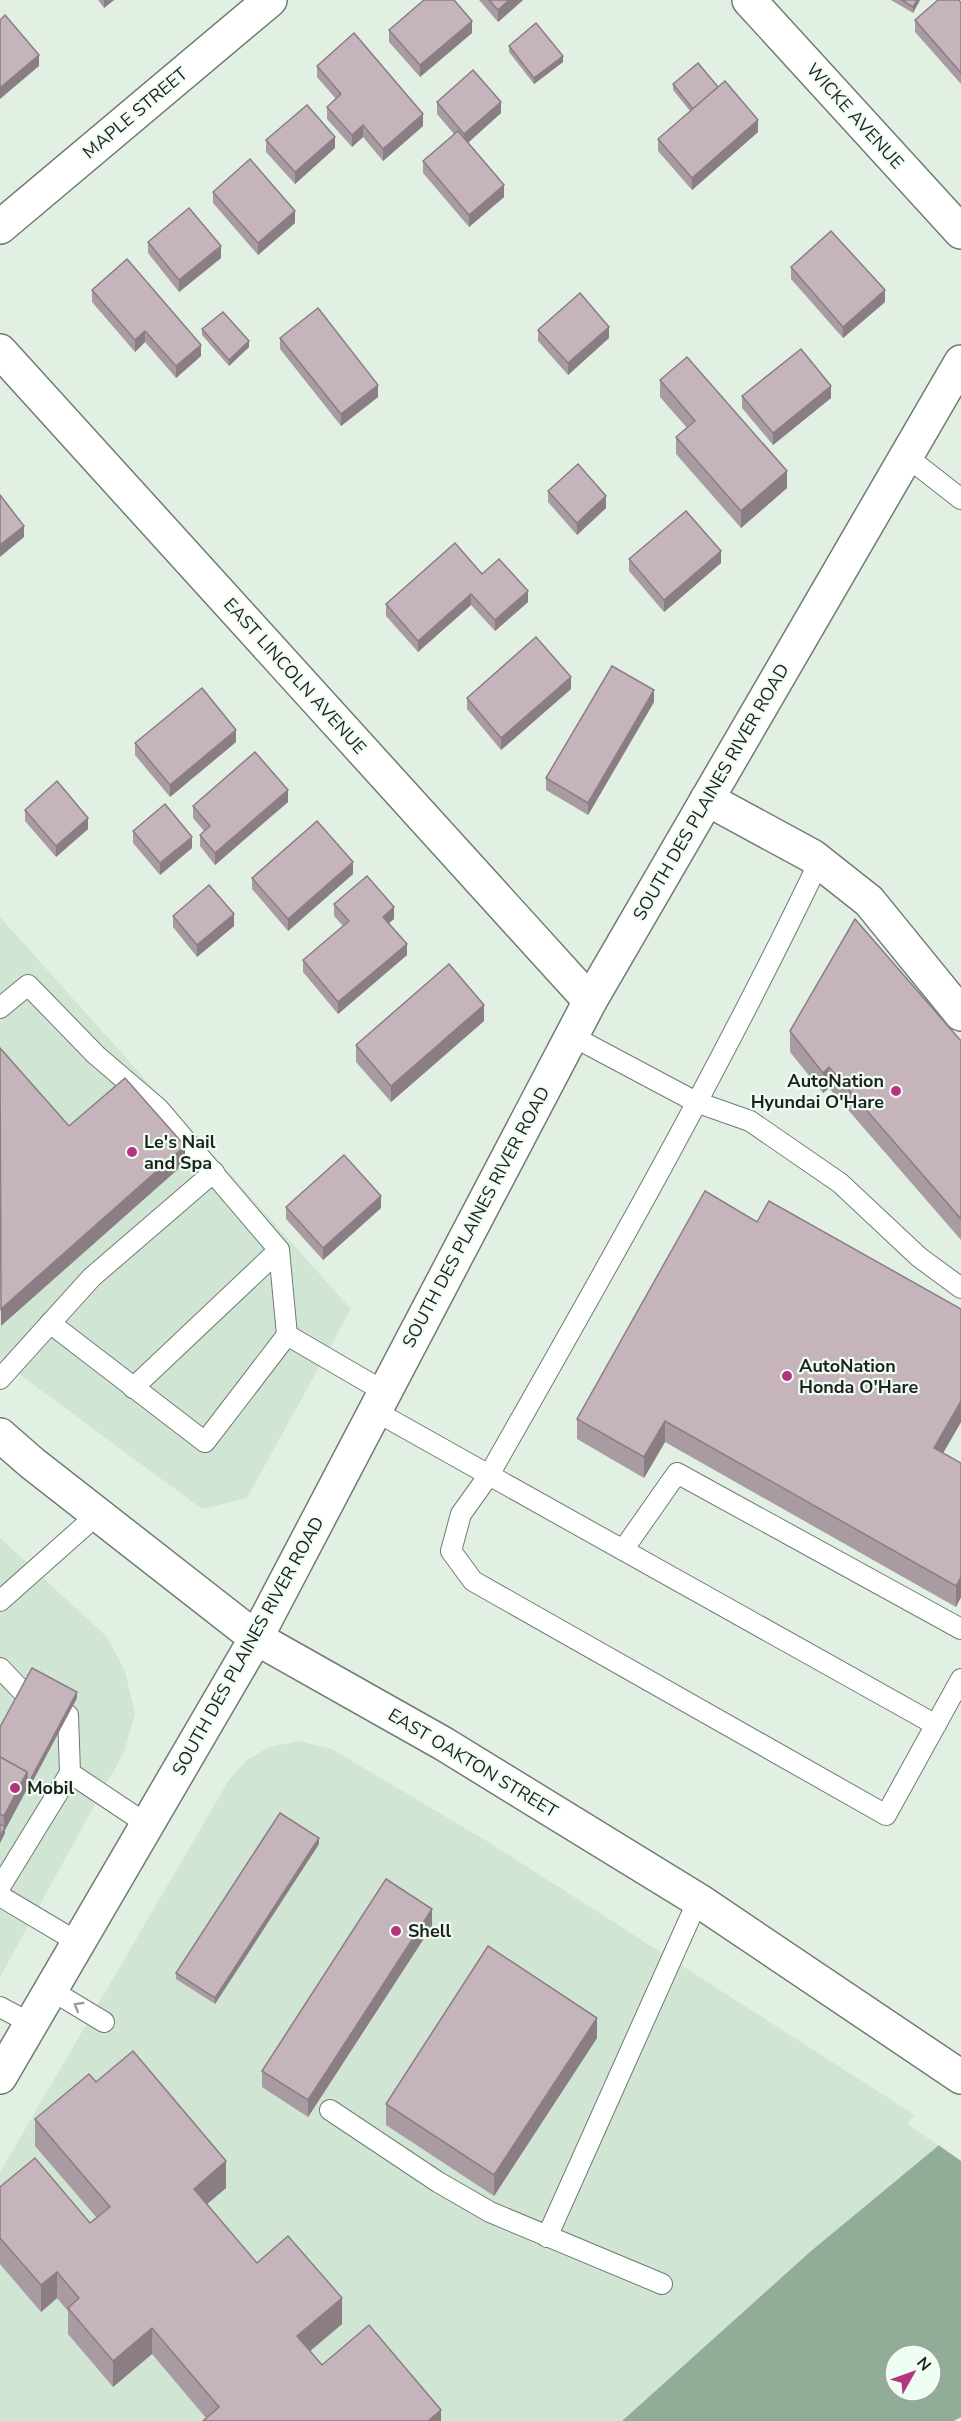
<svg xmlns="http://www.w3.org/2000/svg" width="961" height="2421" font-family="'Nunito Sans',sans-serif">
	<rect width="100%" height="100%" fill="#e2f0e4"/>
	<g fill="#d1e5d4">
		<polygon points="0,917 351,1309 247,1498 202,1509 0,1360"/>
		<polygon points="0,1538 107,1637 125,1671 135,1714 124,1752 0,1977"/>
		<polygon points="298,1741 332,1749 490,1843 915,2115 907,2123 939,2146 811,2251 622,2421 0,2421 0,2172 229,1780 247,1760 269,1747"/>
	</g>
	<path fill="#92ad97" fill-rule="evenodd" d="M961,2127V2417L954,2421H622L811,2251ZM895,2355H931V2391H895Z"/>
	<polygon fill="#e2f0e4" points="961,2124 961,2161 937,2144"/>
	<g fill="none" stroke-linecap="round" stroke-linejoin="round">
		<defs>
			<g id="lane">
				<polyline points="906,456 961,499"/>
				<polyline points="0,1008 28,985 96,1055 158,1108 279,1250 287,1335 385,1392"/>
				<polyline points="572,1036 696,1102 750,1121 840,1183 919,1257 961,1288"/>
				<polyline points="50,1323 205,1442 287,1335"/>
				<polyline points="0,1379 92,1277 214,1172"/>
				<polyline points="133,1388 279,1250"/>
				<path d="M375,1411L489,1475C604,1273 719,1071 819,862"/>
				<polyline points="623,1550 677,1473 961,1629"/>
				<polyline points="0,1601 98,1514"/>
				<polyline points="0,1668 22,1691"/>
				<polyline points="68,1715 70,1773 148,1825"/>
				<polyline points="936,1725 489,1475 461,1514 451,1551 473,1581 886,1815 961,1679"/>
				<polyline points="0,1887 70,1773"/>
				<polyline points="0,1896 79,1943"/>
				<polyline points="51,1990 104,2022"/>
				<polyline points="0,2007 32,2024"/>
				<polyline points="330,2110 438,2182 490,2212 662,2284"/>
				<polyline points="547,2237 698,1900"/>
			</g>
			<g id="street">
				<polyline points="749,0 961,232"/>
				<polyline points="0,227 270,0"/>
				<polyline points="0,351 590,1001"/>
				<polyline points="707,799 812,856 869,901 961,1014"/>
			</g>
			<g id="secondary">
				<polyline points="0,1435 32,1463 256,1638 444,1744 698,1900 961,2077"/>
				<polyline points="0,2077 256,1638 590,1001 961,362"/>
			</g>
		</defs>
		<use href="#lane" stroke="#707c72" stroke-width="22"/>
		<use href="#street" stroke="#707c72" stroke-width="36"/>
		<use href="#secondary" stroke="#707c72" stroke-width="36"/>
		<use href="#lane" stroke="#fff" stroke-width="20"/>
		<use href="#street" stroke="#fff" stroke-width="33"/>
		<use href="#secondary" stroke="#fff" stroke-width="33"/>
	</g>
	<g fill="#a99ba2">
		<polygon points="98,0 114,0 104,8"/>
		<polygon points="479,0 523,0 498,22"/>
		<polygon points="891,0 920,0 913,13"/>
		<polygon points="961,3 961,84 915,32 915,20"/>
		<polygon points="389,30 472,33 420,77 389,42"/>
		<polygon points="509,46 563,62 534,84 509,52"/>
		<polygon points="317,66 423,126 383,161 363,137 352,147 327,119 327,107 336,99 317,77"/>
		<polygon points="673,84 718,87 758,132 692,190 658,151 658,139 690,111 673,90"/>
		<polygon points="437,102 501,113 468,143 504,197 469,227 423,173 423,161 454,134 437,114"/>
		<polygon points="266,140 335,148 295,184 266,152"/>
		<polygon points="213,192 295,223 258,255 213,203"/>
		<polygon points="148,242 221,258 179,292 148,253"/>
		<polygon points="791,267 885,302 843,338 791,279"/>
		<polygon points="92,290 201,356 176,378 145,342 135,352 92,302"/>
		<polygon points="202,329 249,347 229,366 202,335"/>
		<polygon points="538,330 609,338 568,375 538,341"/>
		<polygon points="280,338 378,397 341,426 280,349"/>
		<polygon points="660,380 787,488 741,528 676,454 676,437 687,428 660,397"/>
		<polygon points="742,396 831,398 773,445 742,408"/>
		<polygon points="548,491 606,508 577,535 548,502"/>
		<polygon points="629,559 721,563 664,612 629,571"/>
		<polygon points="482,574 528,602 495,631 471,605 418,652 386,616 386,604"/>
		<polygon points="571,689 501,750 467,709 467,698"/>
		<polygon points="654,702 588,815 546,790 546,778"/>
		<polygon points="236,742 170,797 135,755 135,743"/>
		<polygon points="288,802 215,865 200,846 200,835 204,831 193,818 193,806"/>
		<polygon points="25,810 88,829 56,857 25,821"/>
		<polygon points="133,831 192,848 160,875 133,843"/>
		<polygon points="353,874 288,931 252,889 252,878"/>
		<polygon points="334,904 394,919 389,923 407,955 338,1014 303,972 303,960 343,926 334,916"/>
		<polygon points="173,916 234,926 197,957 173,927"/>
		<polygon points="484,1021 391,1102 356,1062 356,1045"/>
		<polygon points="790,1031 961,1041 961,1240 829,1088 823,1093 790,1052"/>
		<polygon points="286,1207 381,1208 323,1260 286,1219"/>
		<polygon points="757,1222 961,1309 961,1422 943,1453 961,1463 961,1597 956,1607 665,1442 644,1478 577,1439 577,1419"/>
		<polygon points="77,1698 28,1790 27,1789 5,1830 5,1833 0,1843 0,1727"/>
		<polygon points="319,1844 215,2004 176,1979 176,1973"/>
		<polygon points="432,1926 308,2117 262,2087 262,2071"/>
		<polygon points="597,2038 494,2196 386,2125 386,2104"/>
		<polygon points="96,2082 226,2188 207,2204 257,2263 342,2324 310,2351 322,2365 441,2421 206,2418 152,2354 113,2387 68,2334 68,2311 57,2298 41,2312 0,2264 0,2187 90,2223 97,2218 35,2146 35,2119"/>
	</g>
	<g fill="#8a7e84">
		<polygon points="104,0 114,0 104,8"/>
		<polygon points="509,0 523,0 498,22 498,10"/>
		<polygon points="917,0 920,0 913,13 913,7"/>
		<polygon points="472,21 472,33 420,77 420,65"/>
		<polygon points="39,55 39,66 0,99 0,88"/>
		<polygon points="563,56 563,62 534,84 534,78"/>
		<polygon points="501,102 501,113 464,146 464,134"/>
		<polygon points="423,114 423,126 383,161 383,149"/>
		<polygon points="758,120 758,132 692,190 692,178"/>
		<polygon points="363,125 363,137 352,147 352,135"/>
		<polygon points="335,137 335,148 295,184 295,172"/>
		<polygon points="504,185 504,197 469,227 469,215"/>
		<polygon points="295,211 295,223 258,255 258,243"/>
		<polygon points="221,246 221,258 179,292 179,280"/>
		<polygon points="885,290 885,302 843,338 843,327"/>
		<polygon points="609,327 609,338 568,375 568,363"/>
		<polygon points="145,331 145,342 135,352 135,340"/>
		<polygon points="249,341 249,347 229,366 229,360"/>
		<polygon points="201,345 201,356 176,378 176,366"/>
		<polygon points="378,385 378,397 341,426 341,414"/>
		<polygon points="831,386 831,398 773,445 773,433"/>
		<polygon points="787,471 787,488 741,528 741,511"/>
		<polygon points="606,496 606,508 577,535 577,523"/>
		<polygon points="24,526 24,537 0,557 0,545"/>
		<polygon points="721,551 721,563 664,612 664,600"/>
		<polygon points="528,591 528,602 495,631 495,620"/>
		<polygon points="471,594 471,605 418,652 418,641"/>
		<polygon points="571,677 571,689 501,750 501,738"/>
		<polygon points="654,690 654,702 588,815 588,803"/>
		<polygon points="236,730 236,742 170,797 170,785"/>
		<polygon points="288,790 288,802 215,865 215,853"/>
		<polygon points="88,818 88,829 56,857 56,846"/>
		<polygon points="192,837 192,848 160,875 160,863"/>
		<polygon points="353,862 353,874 288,931 288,919"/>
		<polygon points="394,907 394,919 383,928 383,917"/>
		<polygon points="234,914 234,926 197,957 197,945"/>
		<polygon points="407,944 407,955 338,1014 338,1002"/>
		<polygon points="484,1005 484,1021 391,1102 391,1086"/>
		<polygon points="829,1067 829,1088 823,1093 823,1073"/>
		<polygon points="185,1146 185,1163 1,1326 1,1309"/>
		<polygon points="381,1196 381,1208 323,1260 323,1248"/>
		<polygon points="961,1401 961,1422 934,1469 934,1448"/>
		<polygon points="665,1421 665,1442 644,1478 644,1457"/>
		<polygon points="961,1577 961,1597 956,1607 956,1586"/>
		<polygon points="77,1692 77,1698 28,1790 28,1784"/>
		<polygon points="27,1772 27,1789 5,1830 5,1833 0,1843 0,1837 4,1830 4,1816"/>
		<polygon points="319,1838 319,1844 215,2004 215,1998"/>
		<polygon points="432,1909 432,1926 308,2117 308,2100"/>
		<polygon points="597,2018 597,2038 494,2196 494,2175"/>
		<polygon points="226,2161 226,2188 194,2215 194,2189"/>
		<polygon points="57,2272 57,2298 41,2312 41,2285"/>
		<polygon points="342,2298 342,2324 297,2362 297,2336"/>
		<polygon points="152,2328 152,2354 113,2387 113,2361"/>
		<polygon points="441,2410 441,2421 428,2421"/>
	</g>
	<g fill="#c5b4bc" stroke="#8a7e84" stroke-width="1.5">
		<polygon points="424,0 454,0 472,21 420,65 389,30"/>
		<polygon points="489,0 509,0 498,10"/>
		<polygon points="902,0 917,0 913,7"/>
		<polygon points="938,0 959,0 961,3 961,73 915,20"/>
		<polygon points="5,15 39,55 0,88 0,20"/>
		<polygon points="536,23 563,56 534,78 509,46"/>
		<polygon points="354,33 423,114 383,149 363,125 352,135 327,107 341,94 317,66"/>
		<polygon points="698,63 718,87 693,109 673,84"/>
		<polygon points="473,70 501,102 464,134 437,102"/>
		<polygon points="725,81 758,120 692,178 658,139"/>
		<polygon points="307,105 335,137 295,172 266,140"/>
		<polygon points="458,131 504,185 469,215 423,161"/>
		<polygon points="250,159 295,211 258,243 213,192"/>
		<polygon points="189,208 221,246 179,280 148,242"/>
		<polygon points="831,231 885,290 843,327 791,267"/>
		<polygon points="127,259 201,345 176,366 145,331 135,340 92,290"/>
		<polygon points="580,293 609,327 568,363 538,330"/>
		<polygon points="318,308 378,385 341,414 280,338"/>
		<polygon points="223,312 249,341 229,360 202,329"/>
		<polygon points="801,349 831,386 773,433 742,396"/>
		<polygon points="687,357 787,471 741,511 676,437 695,421 660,380"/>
		<polygon points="578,464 606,496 577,523 548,491"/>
		<polygon points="0,495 24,526 0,545"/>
		<polygon points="686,511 721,551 664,600 629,559"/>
		<polygon points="455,543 482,574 499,559 528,591 495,620 471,594 418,641 386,604"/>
		<polygon points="536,637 571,677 501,738 467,698"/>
		<polygon points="612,666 654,690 588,803 546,778"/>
		<polygon points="202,688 236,730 170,785 135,743"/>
		<polygon points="255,752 288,790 215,853 200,835 210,826 193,806"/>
		<polygon points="57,781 88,818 56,846 25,810"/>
		<polygon points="165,804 192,837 160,863 133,831"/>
		<polygon points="317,821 353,862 288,919 252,878"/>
		<polygon points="367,876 394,907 383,917 407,944 338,1002 303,960 349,921 334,904"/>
		<polygon points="209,885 234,914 197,945 173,916"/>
		<polygon points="855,919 961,1041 961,1219 829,1067 823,1073 790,1031"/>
		<polygon points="449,964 484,1005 391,1086 356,1045"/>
		<polygon points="0,1048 69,1126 125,1078 185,1146 1,1309"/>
		<polygon points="344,1155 381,1196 323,1248 286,1207"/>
		<polygon points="705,1191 757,1222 769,1201 961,1309 961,1401 934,1448 961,1463 961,1577 956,1586 665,1421 644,1457 577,1419"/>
		<polygon points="32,1668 77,1692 28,1784 27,1783 27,1772 0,1757 0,1727"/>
		<polygon points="0,1757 27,1772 4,1816 0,1814"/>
		<polygon points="280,1813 319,1838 215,1998 176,1973"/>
		<polygon points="0,1824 5,1827 0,1837"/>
		<polygon points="386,1879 432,1909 308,2100 262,2071"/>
		<polygon points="488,1946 597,2018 494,2175 386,2104"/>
		<polygon points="133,2051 226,2161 194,2189 257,2263 288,2236 342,2298 297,2336 322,2365 369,2325 441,2410 428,2421 203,2421 219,2407 152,2328 113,2361 68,2308 79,2298 57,2272 41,2285 0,2238 0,2187 35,2158 90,2223 110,2207 35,2119 89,2074 96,2082"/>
	</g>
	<defs><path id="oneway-chevron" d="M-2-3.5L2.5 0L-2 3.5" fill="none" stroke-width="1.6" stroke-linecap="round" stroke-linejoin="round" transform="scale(1.5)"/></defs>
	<use stroke="#999c9a" href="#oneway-chevron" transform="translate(78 2006) rotate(-149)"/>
	<g fill="#b5347e" stroke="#f0fdf2" stroke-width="2">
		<circle cx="896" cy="1091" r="6"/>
		<circle cx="132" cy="1152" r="6"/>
		<circle cx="787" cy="1376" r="6"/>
		<circle cx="15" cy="1788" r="6"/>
		<circle cx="396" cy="1931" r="6"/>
	</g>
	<g text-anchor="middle" stroke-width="4.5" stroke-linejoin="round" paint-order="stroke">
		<g font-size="18" fill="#1d221e" stroke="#f0fdf2">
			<text transform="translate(135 113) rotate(-40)" y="6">MAPLE STREET</text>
			<text transform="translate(855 116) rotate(48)" y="6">WICKE AVENUE</text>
			<text transform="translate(295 676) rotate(48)" y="6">EAST LINCOLN AVENUE</text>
			<text transform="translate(711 792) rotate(-60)" y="6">SOUTH DES PLAINES RIVER ROAD</text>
			<text transform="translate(476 1217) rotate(-62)" y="6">SOUTH DES PLAINES RIVER ROAD</text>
			<text transform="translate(248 1646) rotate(-61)" y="6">SOUTH DES PLAINES RIVER ROAD</text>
			<text transform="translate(473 1763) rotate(31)" y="6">EAST OAKTON STREET</text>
		</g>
		<g font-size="18" font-weight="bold" fill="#1d221e" stroke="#f0fdf2" text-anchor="start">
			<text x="884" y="1087" text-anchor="end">AutoNation<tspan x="884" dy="21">Hyundai O'Hare</tspan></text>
			<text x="144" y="1148">Le's Nail<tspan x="144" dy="21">and Spa</tspan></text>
			<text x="799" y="1372">AutoNation<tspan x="799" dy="21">Honda O'Hare</tspan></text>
			<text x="27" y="1794">Mobil</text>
			<text x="408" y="1937">Shell</text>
		</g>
	</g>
	<g transform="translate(913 2373) rotate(50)"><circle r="28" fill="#f0fdf2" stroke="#9ca59d" stroke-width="1.5"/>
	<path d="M0-4.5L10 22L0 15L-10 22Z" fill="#b5347e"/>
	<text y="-9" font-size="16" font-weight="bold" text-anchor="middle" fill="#1d221e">N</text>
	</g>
</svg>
